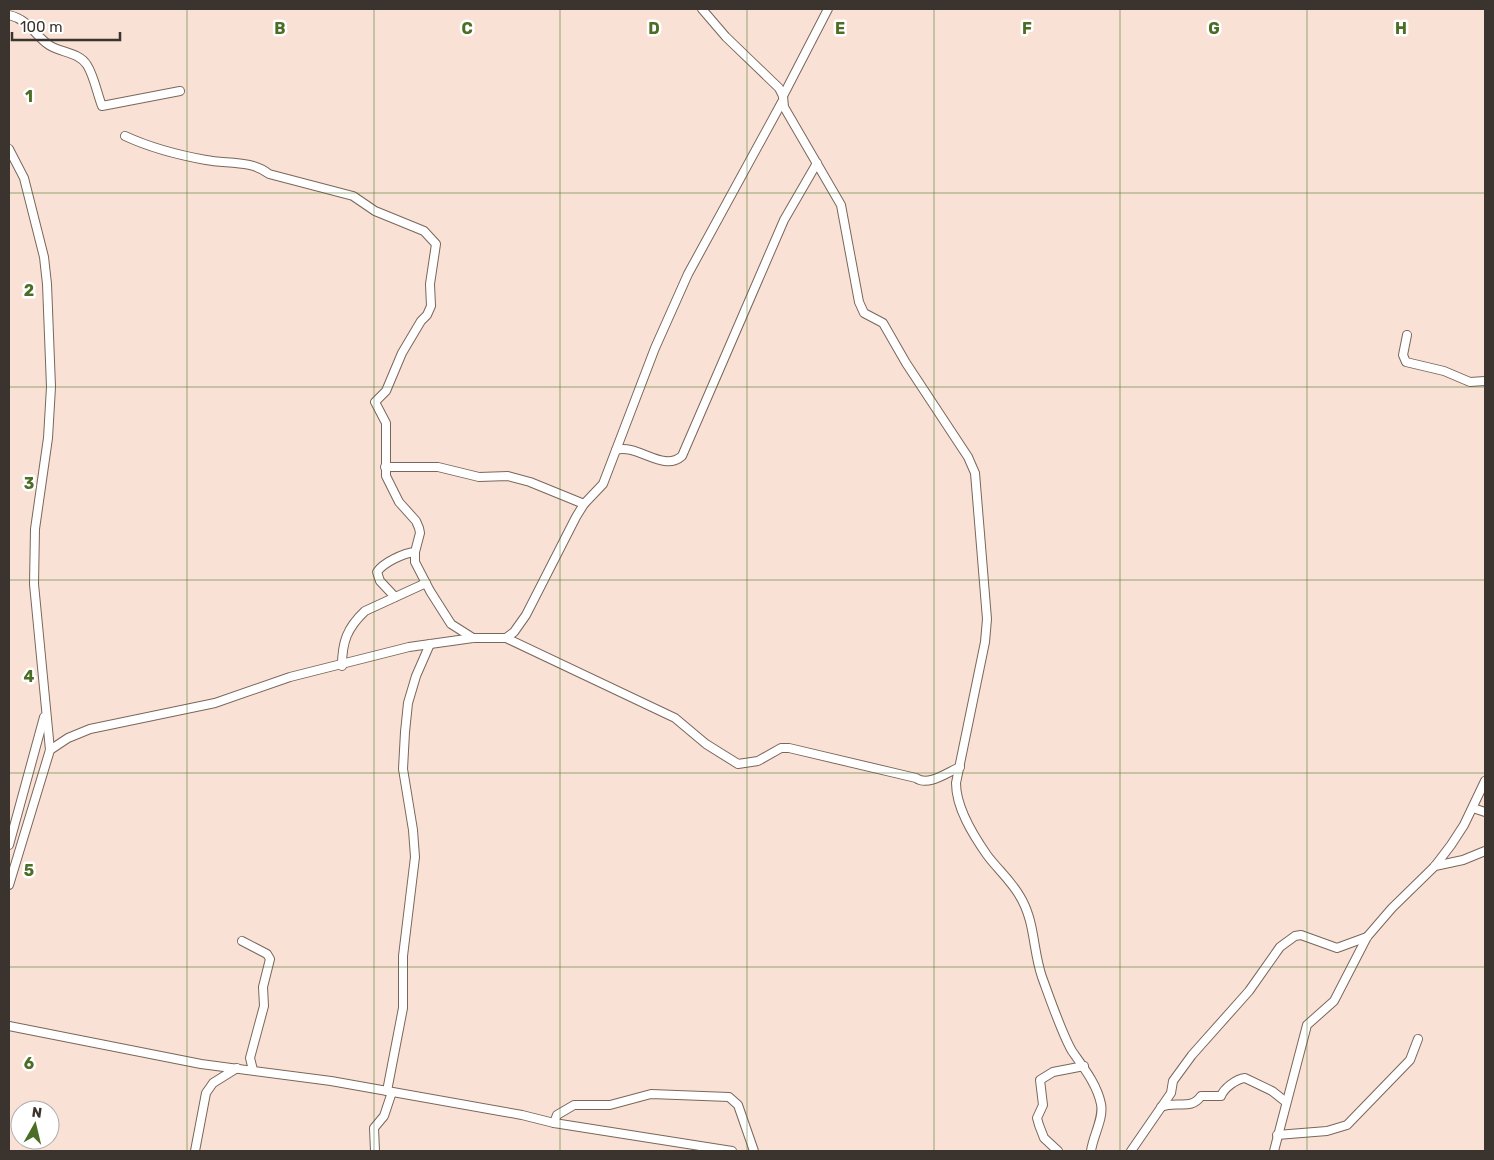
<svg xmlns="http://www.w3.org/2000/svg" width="1494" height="1160" font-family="Rubik,sans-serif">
	<rect width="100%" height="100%" fill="#f9e2d5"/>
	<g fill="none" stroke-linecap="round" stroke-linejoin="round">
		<defs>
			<g id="street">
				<path d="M702,9L726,37L779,88L783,96L784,107L841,205L859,302L864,313L883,323L906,363L968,457L975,473L987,619L985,642L956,783C956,808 973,835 987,855C998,870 1013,882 1022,900C1035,924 1033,951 1042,977C1049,996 1062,1034 1072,1051C1083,1067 1097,1084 1101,1104C1104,1118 1093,1136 1091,1151"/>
				<path d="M9,15C30,20 35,36 49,45C61,53 79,52 87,65C94,76 97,93 102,106L180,91"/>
				<polyline points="783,96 828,9"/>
				<path d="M125,136C151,148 178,155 206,160C227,164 252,160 269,174L353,196L375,211L424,231L436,244L430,284L431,306L427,315L421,321L402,353L386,391L375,402L386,423V476L399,502L416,521L419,528L420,533L415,552V562L430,591L451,624L473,638"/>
				<polyline points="9,149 24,178 44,257 47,284 51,387 48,438 35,529 34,584 50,750 9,885"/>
				<polyline points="1407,335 1403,355 1406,362 1444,371 1470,382 1485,381"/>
				<polyline points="616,450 655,348 688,274 782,102"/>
				<polyline points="385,467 438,467 479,477 508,476 530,482 584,504"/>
				<path d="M395,597L380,581L377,572C383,563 403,553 415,552"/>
				<path d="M506,638L675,718L706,744L738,764L758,761L781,748H789L916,778C928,787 948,772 960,767"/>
				<path d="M342,666C342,642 347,628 365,611L426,583"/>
				<path d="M50,750L68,738L90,729L215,703L290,677L409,647L473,638H506L514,632L526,615L576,517L584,504L603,484L616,450C637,443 663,473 682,456L784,220L817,163"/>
				<polyline points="1473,808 1485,812"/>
				<polyline points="9,845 44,717"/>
				<polyline points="1435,866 1463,860 1485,851"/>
				<polyline points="242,941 267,954 270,959 263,987 264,1006 250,1058 253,1070"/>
				<polyline points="9,1026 201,1064 331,1081 522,1115 554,1123 732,1151"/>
				<polyline points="387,1091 403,1008 403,956 415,857 413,830 403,769 405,732 408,703 416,676 430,644"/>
				<path d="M1161,1107C1176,1100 1191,1111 1201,1096H1221C1224,1088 1236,1079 1245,1078L1272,1091L1286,1102"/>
				<polyline points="554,1123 557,1115 574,1105 610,1105 651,1094 729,1097 738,1105 754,1151"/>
				<polyline points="1277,1135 1327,1131 1347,1125 1410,1060 1418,1039"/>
				<polyline points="195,1151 206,1093 213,1083 237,1068"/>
				<polyline points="375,1151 374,1128 384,1116 392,1092"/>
				<polyline points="1058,1151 1044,1138 1039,1125 1037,1118 1043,1105 1040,1080 1053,1072 1084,1066"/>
				<polyline points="1131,1151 1171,1093 1173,1081 1192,1055 1249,991 1280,947 1295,936 1301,935 1337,948 1367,937"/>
				<polyline points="1274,1151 1307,1025 1334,1001 1367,937 1392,908 1435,866 1451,845 1464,825 1485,781"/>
			</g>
		</defs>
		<use href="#street" stroke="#7a665b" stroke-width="10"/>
		<use href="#street" stroke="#fff" stroke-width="8"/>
	</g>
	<path fill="none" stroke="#4b6d25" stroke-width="1" stroke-opacity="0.55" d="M187,9V1151M374,9V1151M560,9V1151M747,9V1151M934,9V1151M1120,9V1151M1307,9V1151M9,193H1485M9,387H1485M9,580H1485M9,773H1485M9,967H1485"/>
	<g font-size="16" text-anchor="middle" font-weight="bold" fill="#4b6d25" stroke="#fff" stroke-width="5" stroke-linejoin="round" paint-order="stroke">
		<text x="280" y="34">B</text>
		<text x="467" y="34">C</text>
		<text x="654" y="34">D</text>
		<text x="840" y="34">E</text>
		<text x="1027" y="34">F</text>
		<text x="1214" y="34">G</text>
		<text x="1401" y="34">H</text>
		<text x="29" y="102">1</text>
		<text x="29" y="296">2</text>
		<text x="29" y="489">3</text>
		<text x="29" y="682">4</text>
		<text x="29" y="876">5</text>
		<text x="29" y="1069">6</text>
	</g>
	<rect width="1494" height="1160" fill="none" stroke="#3b332e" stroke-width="20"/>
	<g transform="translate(35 1125) rotate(8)"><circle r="24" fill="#ffffff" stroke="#b1adab"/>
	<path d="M0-4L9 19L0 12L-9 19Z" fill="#4b6d25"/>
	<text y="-8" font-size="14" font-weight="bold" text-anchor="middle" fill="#3b332e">N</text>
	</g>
	<path d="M12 32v8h108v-8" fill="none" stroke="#3b332e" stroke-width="2.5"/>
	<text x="20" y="32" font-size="15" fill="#3b332e" stroke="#ffffff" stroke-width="4" paint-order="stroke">100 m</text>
</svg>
